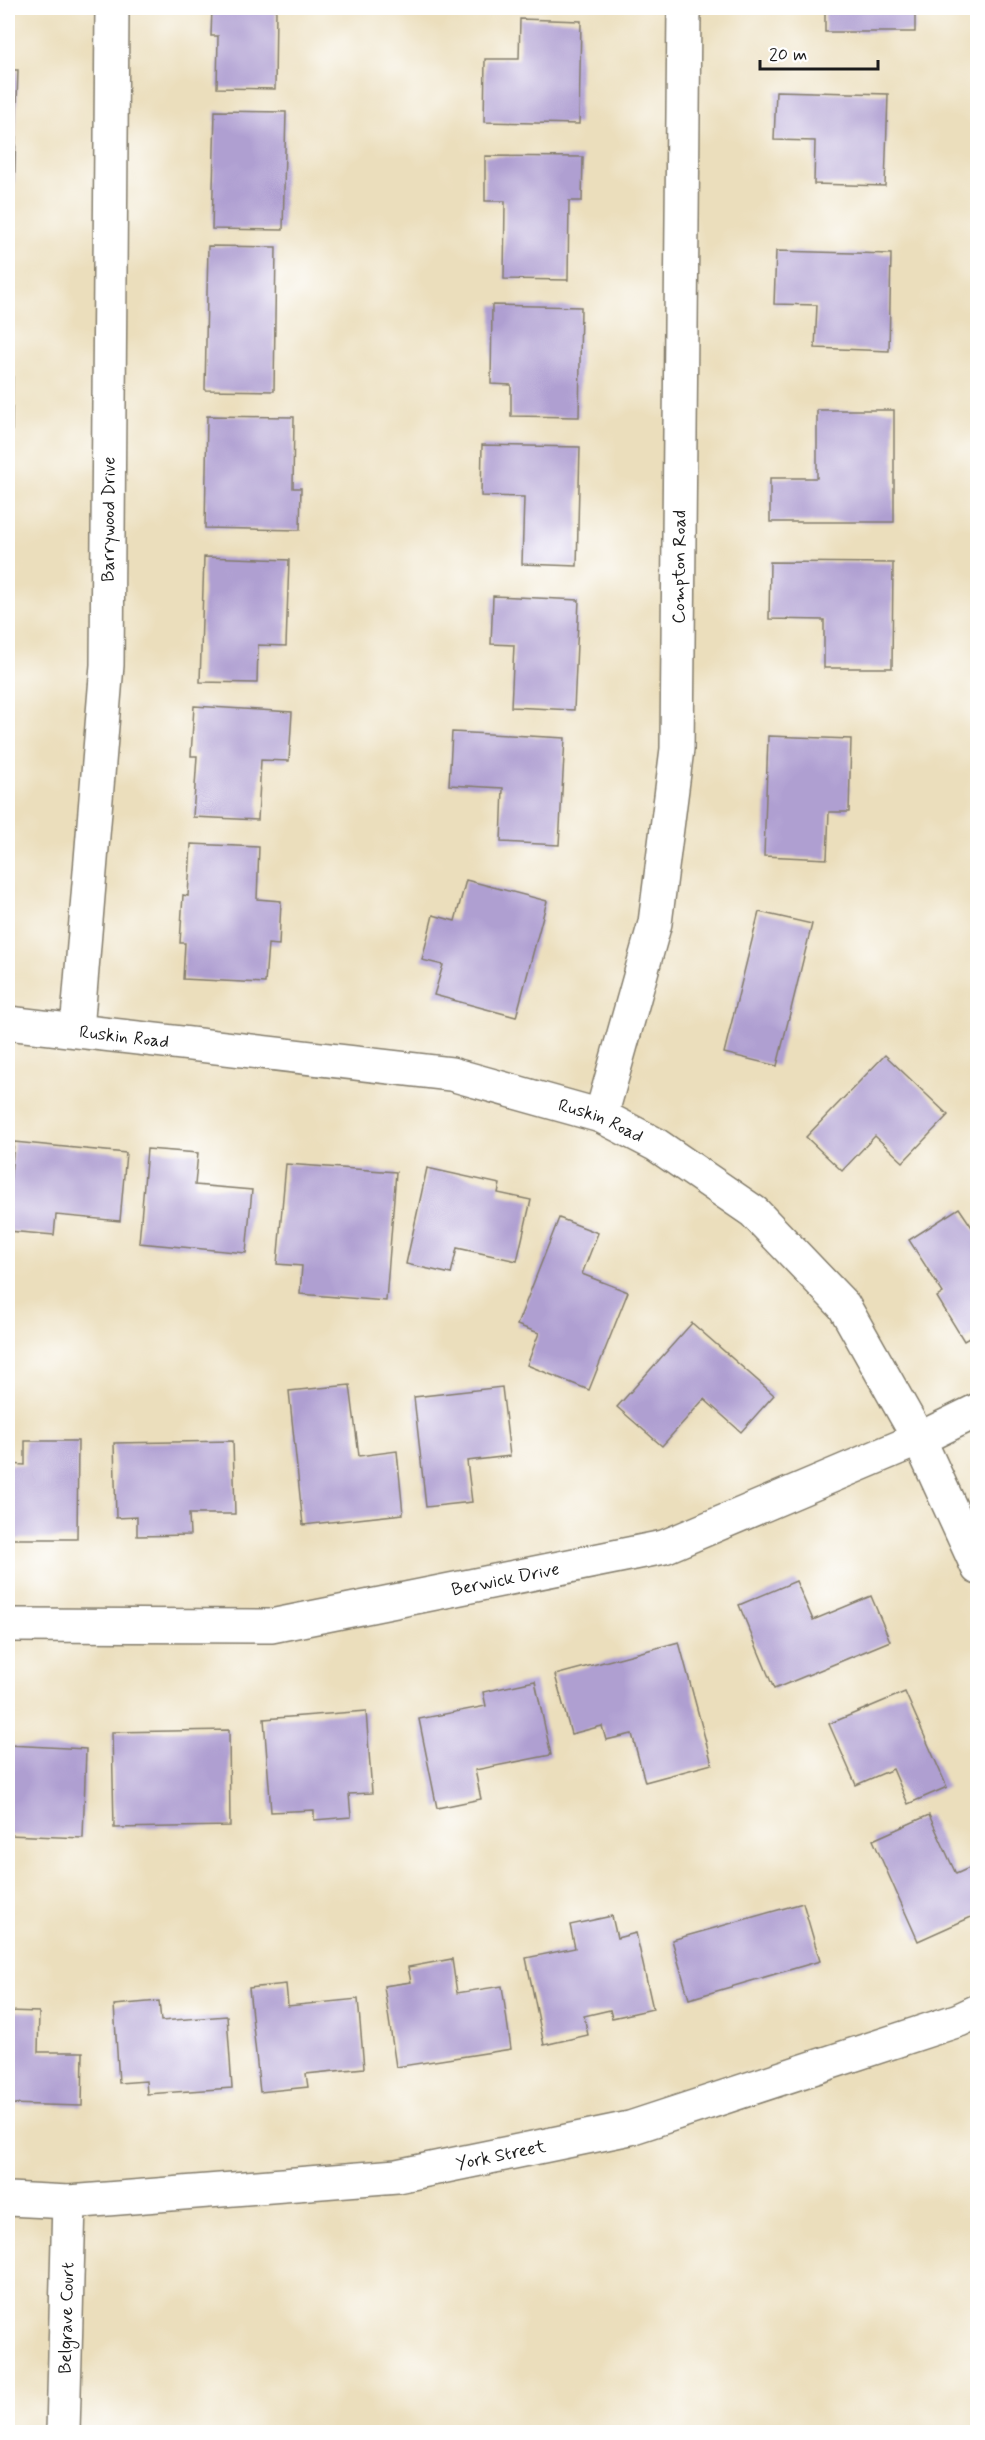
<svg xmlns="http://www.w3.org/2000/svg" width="985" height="2440" font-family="Mynerve,sans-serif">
	<rect width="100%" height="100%" fill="#fff"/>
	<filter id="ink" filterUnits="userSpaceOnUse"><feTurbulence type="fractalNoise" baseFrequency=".0167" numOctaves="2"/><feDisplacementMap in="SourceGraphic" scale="12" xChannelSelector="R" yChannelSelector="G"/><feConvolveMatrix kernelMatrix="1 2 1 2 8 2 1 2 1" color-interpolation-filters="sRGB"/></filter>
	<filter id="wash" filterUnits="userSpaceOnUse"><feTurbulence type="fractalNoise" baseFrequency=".008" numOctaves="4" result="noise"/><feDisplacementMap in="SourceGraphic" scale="24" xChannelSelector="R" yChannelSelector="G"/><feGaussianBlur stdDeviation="1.35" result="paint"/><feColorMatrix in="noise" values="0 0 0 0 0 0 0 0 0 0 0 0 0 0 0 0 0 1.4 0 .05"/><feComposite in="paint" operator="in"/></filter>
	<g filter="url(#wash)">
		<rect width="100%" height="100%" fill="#ebdebc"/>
		<g id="blocks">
			<g fill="#af9fd1">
				<polygon points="8,8 14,8 13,32 8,32"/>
				<polygon points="212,8 276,8 275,89 217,88 218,36 211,36"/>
				<rect x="825" y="8" width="90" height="24"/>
				<polygon points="520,19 581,21 579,124 484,122 485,59 519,59"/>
				<polygon points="8,70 18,70 14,194 8,194"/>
				<polygon points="776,91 888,94 885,186 814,184 815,141 774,140"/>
				<polygon points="215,111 286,112 283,230 212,229"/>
				<polygon points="485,156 583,157 582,201 569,201 568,280 504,279 505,201 485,201"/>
				<polygon points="8,211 12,211 10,350 8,350"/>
				<polygon points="208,246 276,247 274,391 205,390"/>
				<polygon points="776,251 891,254 889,351 815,348 817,305 774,304"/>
				<polygon points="492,305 581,307 579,417 511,416 511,385 491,384"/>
				<polygon points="8,363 13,363 11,492 8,492"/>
				<polygon points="817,410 894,410 894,522 770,522 770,478 817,478"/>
				<polygon points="207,416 294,417 293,488 301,488 300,530 205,528"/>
				<polygon points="482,445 580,447 577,566 522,564 524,497 481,496"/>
				<polygon points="204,557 289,560 286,646 258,645 257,683 200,682"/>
				<polygon points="770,562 893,563 892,668 824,668 824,620 769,619"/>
				<polygon points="493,596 579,600 574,710 511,707 514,645 491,644"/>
				<polygon points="194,706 292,712 289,761 261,760 258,820 193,817 197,756 191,756"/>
				<polygon points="452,732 565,738 559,845 501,842 503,788 449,785"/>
				<polygon points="768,736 851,739 849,812 829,812 827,859 764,856"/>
				<polygon points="191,844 259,847 257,899 281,901 279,945 268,944 265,983 183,979 185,943 180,943 183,895 188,896"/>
				<polygon points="466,880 547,901 516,1017 434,995 443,965 422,960 433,915 455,921"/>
				<polygon points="759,912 812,924 777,1066 724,1053"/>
				<polygon points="885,1055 948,1115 903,1162 875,1136 842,1171 806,1137"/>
				<polygon points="14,1142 126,1153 120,1221 56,1215 54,1235 8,1231 8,1205"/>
				<polygon points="147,1149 198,1153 195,1185 252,1190 246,1253 139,1243"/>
				<polygon points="286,1164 396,1172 386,1301 300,1294 302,1266 277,1264"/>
				<polygon points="427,1168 500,1184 498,1193 531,1200 517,1261 457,1248 451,1274 406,1264"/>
				<polygon points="959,1208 978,1236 978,1333 964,1341 937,1297 943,1293 909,1240"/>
				<polygon points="559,1218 598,1233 582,1274 628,1292 589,1390 527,1365 539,1333 517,1325"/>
				<polygon points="692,1323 774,1395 741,1432 704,1399 662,1446 617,1407"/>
				<polygon points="350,1385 359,1456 397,1451 403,1514 303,1525 289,1391"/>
				<polygon points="502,1387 510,1456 467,1461 472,1502 426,1507 414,1397"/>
				<polygon points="25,1441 78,1441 77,1539 8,1539 8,1464 25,1465"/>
				<polygon points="233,1441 235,1514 189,1514 190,1535 137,1536 137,1517 116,1518 114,1443"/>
				<polygon points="796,1581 813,1620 871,1596 890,1641 774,1689 739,1605"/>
				<polygon points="679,1642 712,1764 645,1782 632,1734 606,1740 602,1726 571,1734 555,1675"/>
				<polygon points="535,1681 551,1755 475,1770 481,1799 437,1808 419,1719 486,1706 483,1692"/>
				<polygon points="905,1692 947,1787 908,1804 893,1769 856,1785 829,1724"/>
				<polygon points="366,1711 372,1793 349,1794 351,1817 314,1820 314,1810 271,1812 264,1719"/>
				<polygon points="229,1730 230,1826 114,1828 112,1732"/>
				<polygon points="8,1745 86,1749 83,1838 8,1835"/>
				<polygon points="929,1815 956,1874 978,1864 978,1914 918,1941 873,1840"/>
				<polygon points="803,1903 820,1961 689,1999 672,1940"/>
				<polygon points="612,1916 617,1938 636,1933 653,2009 612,2018 610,2010 584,2016 588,2035 544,2045 526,1958 575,1948 570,1925"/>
				<polygon points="452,1959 457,1993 502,1986 511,2049 396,2067 384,1986 411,1982 408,1967"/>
				<polygon points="286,1984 288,2006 358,1999 364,2068 306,2074 308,2087 260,2092 249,1988"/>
				<polygon points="159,2001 161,2021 227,2016 232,2088 147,2094 146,2081 119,2083 114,2005"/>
				<polygon points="8,2011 39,2012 38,2052 83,2052 82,2106 8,2104"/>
			</g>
		</g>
	</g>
	<g filter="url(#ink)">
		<use href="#blocks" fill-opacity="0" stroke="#847d6c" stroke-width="1.5"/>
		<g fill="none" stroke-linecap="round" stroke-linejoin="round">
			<defs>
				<g id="minor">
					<path id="s1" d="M8,1023L451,1074L601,1116L655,1144L754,1212L844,1306L919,1439L978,1568"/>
					<path id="s2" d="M77,1030L107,665L112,8"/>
					<path id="s3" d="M601,1116L655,923L677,749L684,8"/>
					<path id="s4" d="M8,1625L271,1626L664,1547L919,1439L978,1410"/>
					<path id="s5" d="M8,2199L69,2202L397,2176L630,2128L959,2020L978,2011"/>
					<path id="s6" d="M63,2432L69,2202"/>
				</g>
			</defs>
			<use href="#minor" stroke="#847d6c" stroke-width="36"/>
			<use href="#minor" stroke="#fff" stroke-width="33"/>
		</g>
	</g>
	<g text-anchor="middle" stroke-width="4.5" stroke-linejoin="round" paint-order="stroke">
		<g font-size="18" fill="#1c1c1c" stroke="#fff">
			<text dy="6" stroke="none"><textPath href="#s2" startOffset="512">Barrywood Drive</textPath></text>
			<text dy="6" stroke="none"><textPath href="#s3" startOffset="558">Compton Road</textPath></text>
			<text dy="6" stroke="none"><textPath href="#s1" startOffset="117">Ruskin Road</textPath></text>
			<text dy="6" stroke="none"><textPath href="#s1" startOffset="603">Ruskin Road</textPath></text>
			<text dy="6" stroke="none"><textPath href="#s4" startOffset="502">Berwick Drive</textPath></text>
			<text dy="6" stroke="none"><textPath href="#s5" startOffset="496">York Street</textPath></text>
			<text dy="6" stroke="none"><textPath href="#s6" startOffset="114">Belgrave Court</textPath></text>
		</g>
	</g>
	<rect width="985" height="2440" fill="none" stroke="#fff" stroke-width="30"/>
	<path d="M760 60v9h118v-9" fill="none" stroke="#1c1c1c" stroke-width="3"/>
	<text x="769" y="60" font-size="18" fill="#1c1c1c" stroke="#ffffff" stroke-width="4.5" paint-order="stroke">20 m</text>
</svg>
